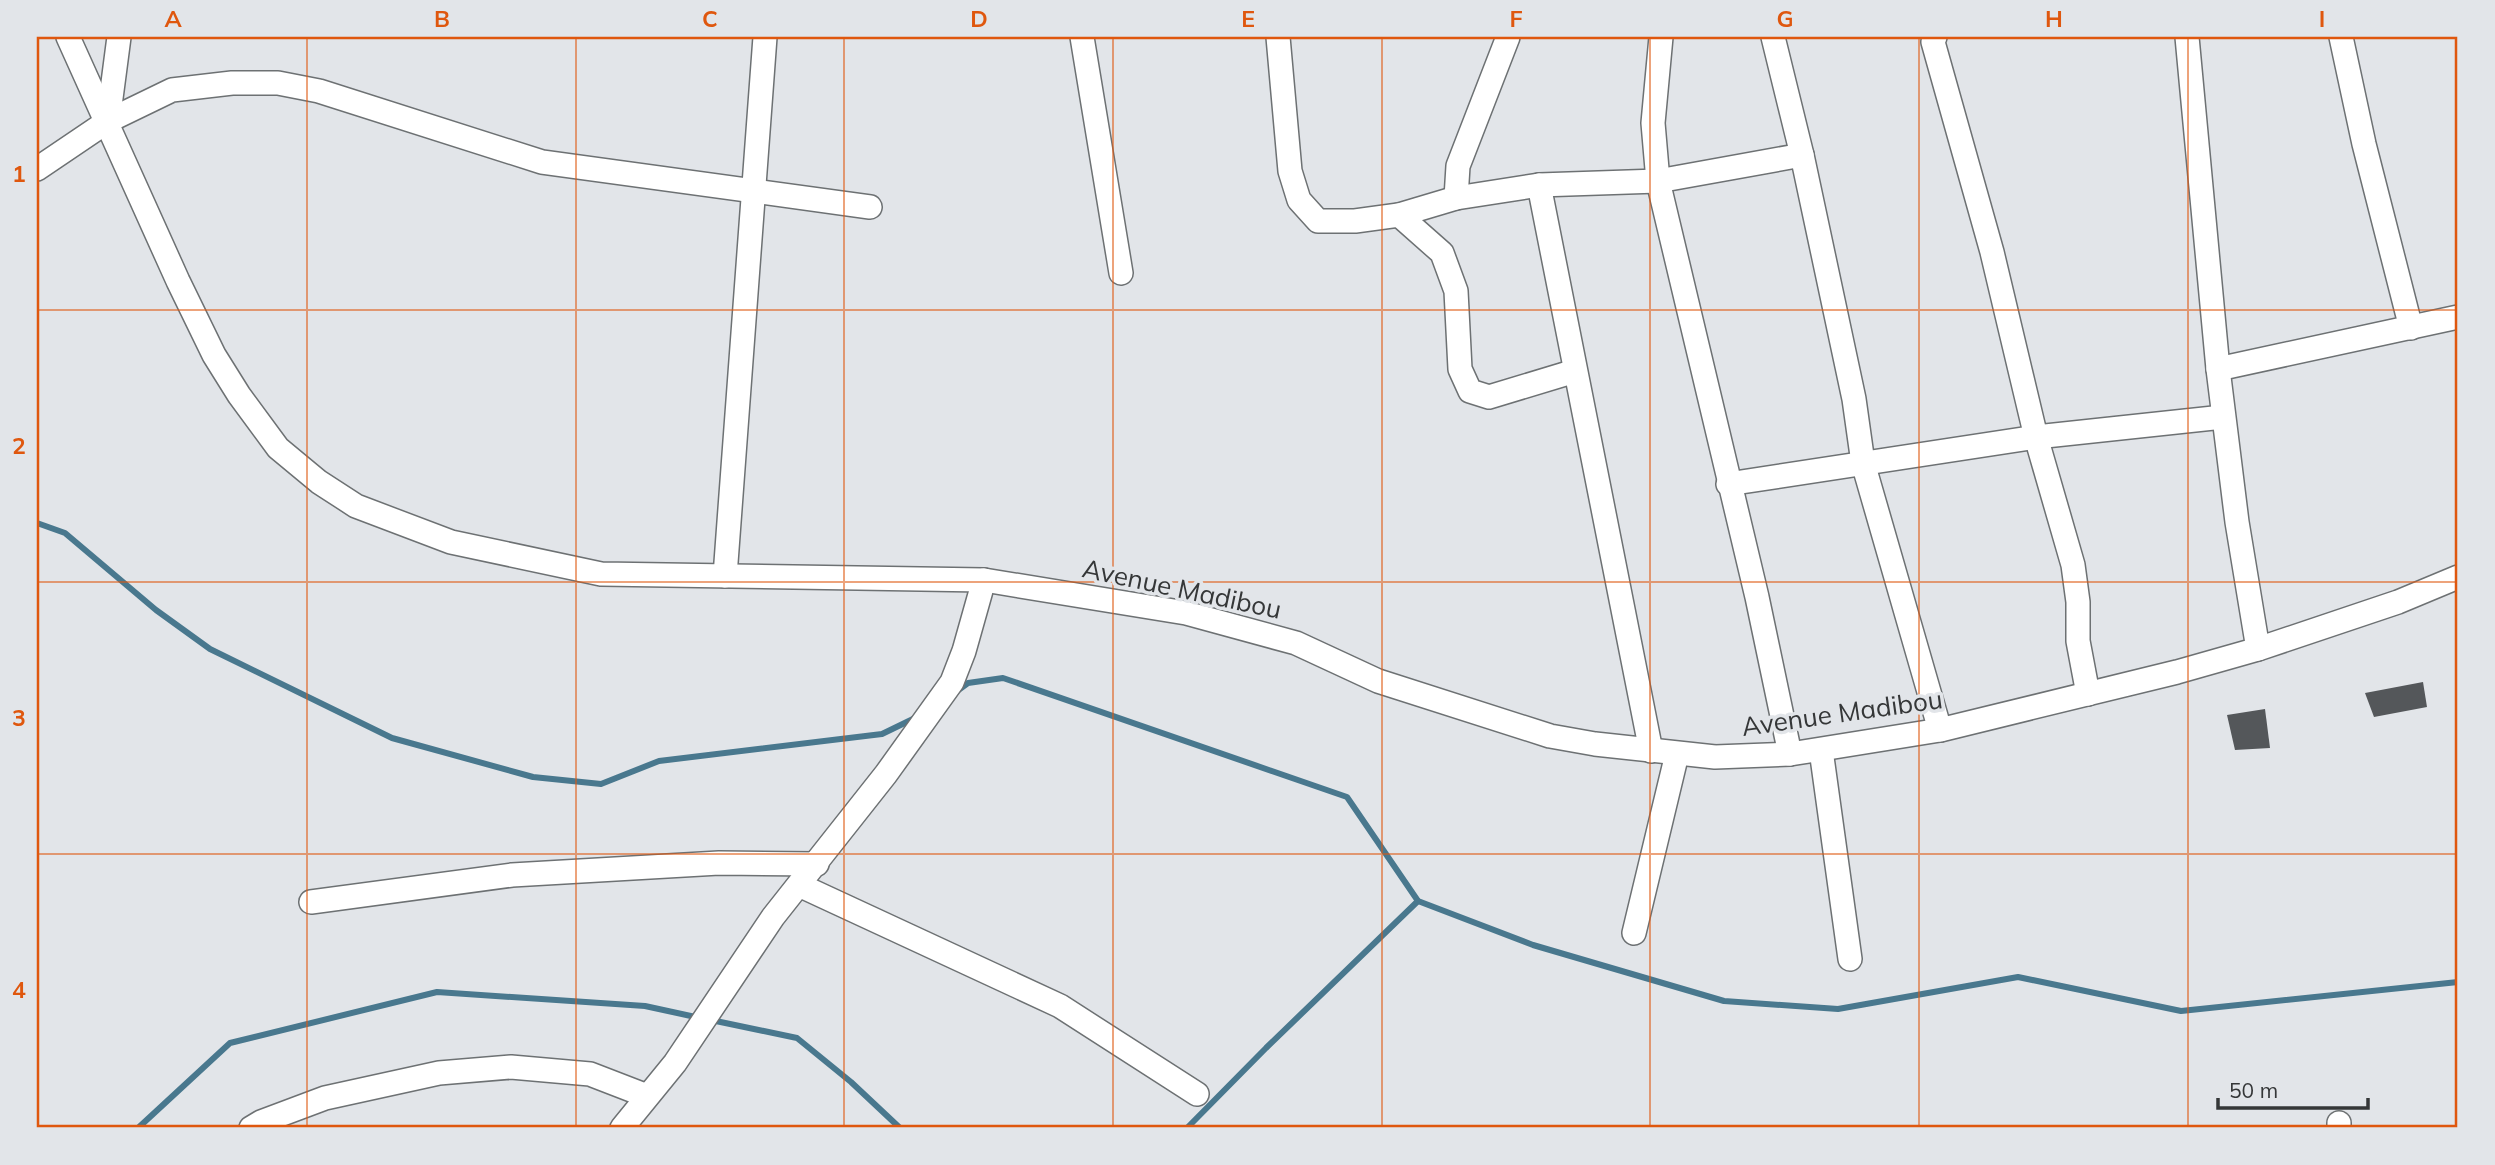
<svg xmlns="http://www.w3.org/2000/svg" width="2495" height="1165" font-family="Mulish,sans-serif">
	<rect width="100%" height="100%" fill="#e2e5e9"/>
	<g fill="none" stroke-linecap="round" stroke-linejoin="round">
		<g stroke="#49788e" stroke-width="6">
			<polyline points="37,523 65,533 156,610 210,649 392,738 533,777 601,784 659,761 882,734 915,718"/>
			<polyline points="957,691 968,683 1003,678 1347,797 1418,901 1533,945 1724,1001 1838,1009 2018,977 2181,1011 2458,982"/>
			<polyline points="711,1020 797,1038 851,1082 900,1128"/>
			<polyline points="138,1128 230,1043 437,992 645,1006 700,1018"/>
			<polyline points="1187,1128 1266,1048 1418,901"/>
		</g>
	</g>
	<g fill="#54575a">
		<polygon points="2423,682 2427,707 2374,717 2365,693"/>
		<polygon points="2265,709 2270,748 2235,750 2227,715"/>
	</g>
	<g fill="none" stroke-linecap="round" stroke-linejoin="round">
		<defs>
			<g id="minor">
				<polyline points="68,37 178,281 214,355 239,395 278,448 319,482 356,506 451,542 601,574 984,580 1186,613 1296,643 1378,681 1550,736 1595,744 1715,757 1790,754 1940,730 2177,672 2258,649 2398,602 2458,577"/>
				<polyline points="1082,37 1121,273"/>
				<polyline points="1278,37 1290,171 1299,200 1318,221 1355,221 1399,215 1456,198 1539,185 1658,181 1802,155"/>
				<polyline points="1661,37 1653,123 1658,181 1757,597 1790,754"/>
				<polyline points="1773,37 1802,155 1854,399 1863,463 1940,730"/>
				<polyline points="1935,37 1933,42 1992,252 2036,437 2073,565 2078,602 2078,641 2088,694"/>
				<polyline points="2187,37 2218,369 2237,522 2258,649"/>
				<polyline points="2341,37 2364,144 2411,328"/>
				<polyline points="108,121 119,37"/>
				<polyline points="37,169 108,121 172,90 232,83 278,83 319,91 542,162 870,207"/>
				<polyline points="1539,185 1651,751"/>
				<polyline points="1456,198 1458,166 1508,37"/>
				<polyline points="1399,215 1442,253 1456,291 1460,369 1470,391 1489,397 1575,371"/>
				<polyline points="2218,369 2458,317"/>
				<polyline points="1728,484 2036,437 2223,417"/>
				<polyline points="725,576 765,37"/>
				<polyline points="1821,750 1850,959"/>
				<polyline points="799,885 1060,1006 1197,1094"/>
				<polyline points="311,902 512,875 719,863 817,864"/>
				<polyline points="1634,933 1677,754"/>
				<polyline points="251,1128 261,1122 325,1098 439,1073 511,1067 590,1074 647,1096"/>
				<polyline points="622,1128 675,1063 773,917 886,774 952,682 964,651 984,580"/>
				<polyline points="2339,1128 2339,1123"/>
			</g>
		</defs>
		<use href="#minor" stroke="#6d7173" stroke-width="26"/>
		<use href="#minor" stroke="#fff" stroke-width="23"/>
	</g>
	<path fill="none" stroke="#df570e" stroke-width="2" stroke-opacity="0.55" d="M307,37V1128M576,37V1128M844,37V1128M1113,37V1128M1382,37V1128M1650,37V1128M1919,37V1128M2188,37V1128M37,310H2458M37,582H2458M37,854H2458"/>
	<g text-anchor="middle" stroke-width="7" stroke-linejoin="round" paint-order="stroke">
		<g font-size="26" fill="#353738" stroke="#e2e5e9">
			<text transform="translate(1182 589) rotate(12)" y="9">Avenue Madibou</text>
			<text transform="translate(1842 713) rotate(-8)" y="9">Avenue Madibou</text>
		</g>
	</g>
	<rect width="2495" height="1165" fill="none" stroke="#e2e5e9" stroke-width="77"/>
	<path d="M2218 1098v10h150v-10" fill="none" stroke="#353738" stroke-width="3.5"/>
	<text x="2229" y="1098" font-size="21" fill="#353738" stroke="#e2e5e9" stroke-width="5" paint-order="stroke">50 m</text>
	<rect x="38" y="38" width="2418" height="1088" fill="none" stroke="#df570e" stroke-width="2.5"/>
	<g font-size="23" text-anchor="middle" font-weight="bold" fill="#df570e">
		<text x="173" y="27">A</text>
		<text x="442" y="27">B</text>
		<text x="710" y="27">C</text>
		<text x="979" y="27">D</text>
		<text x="1248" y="27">E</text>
		<text x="1516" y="27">F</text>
		<text x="1785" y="27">G</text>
		<text x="2054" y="27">H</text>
		<text x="2322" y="27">I</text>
		<text x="19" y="182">1</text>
		<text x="19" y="454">2</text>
		<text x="19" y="726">3</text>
		<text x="19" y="998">4</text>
	</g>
</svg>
